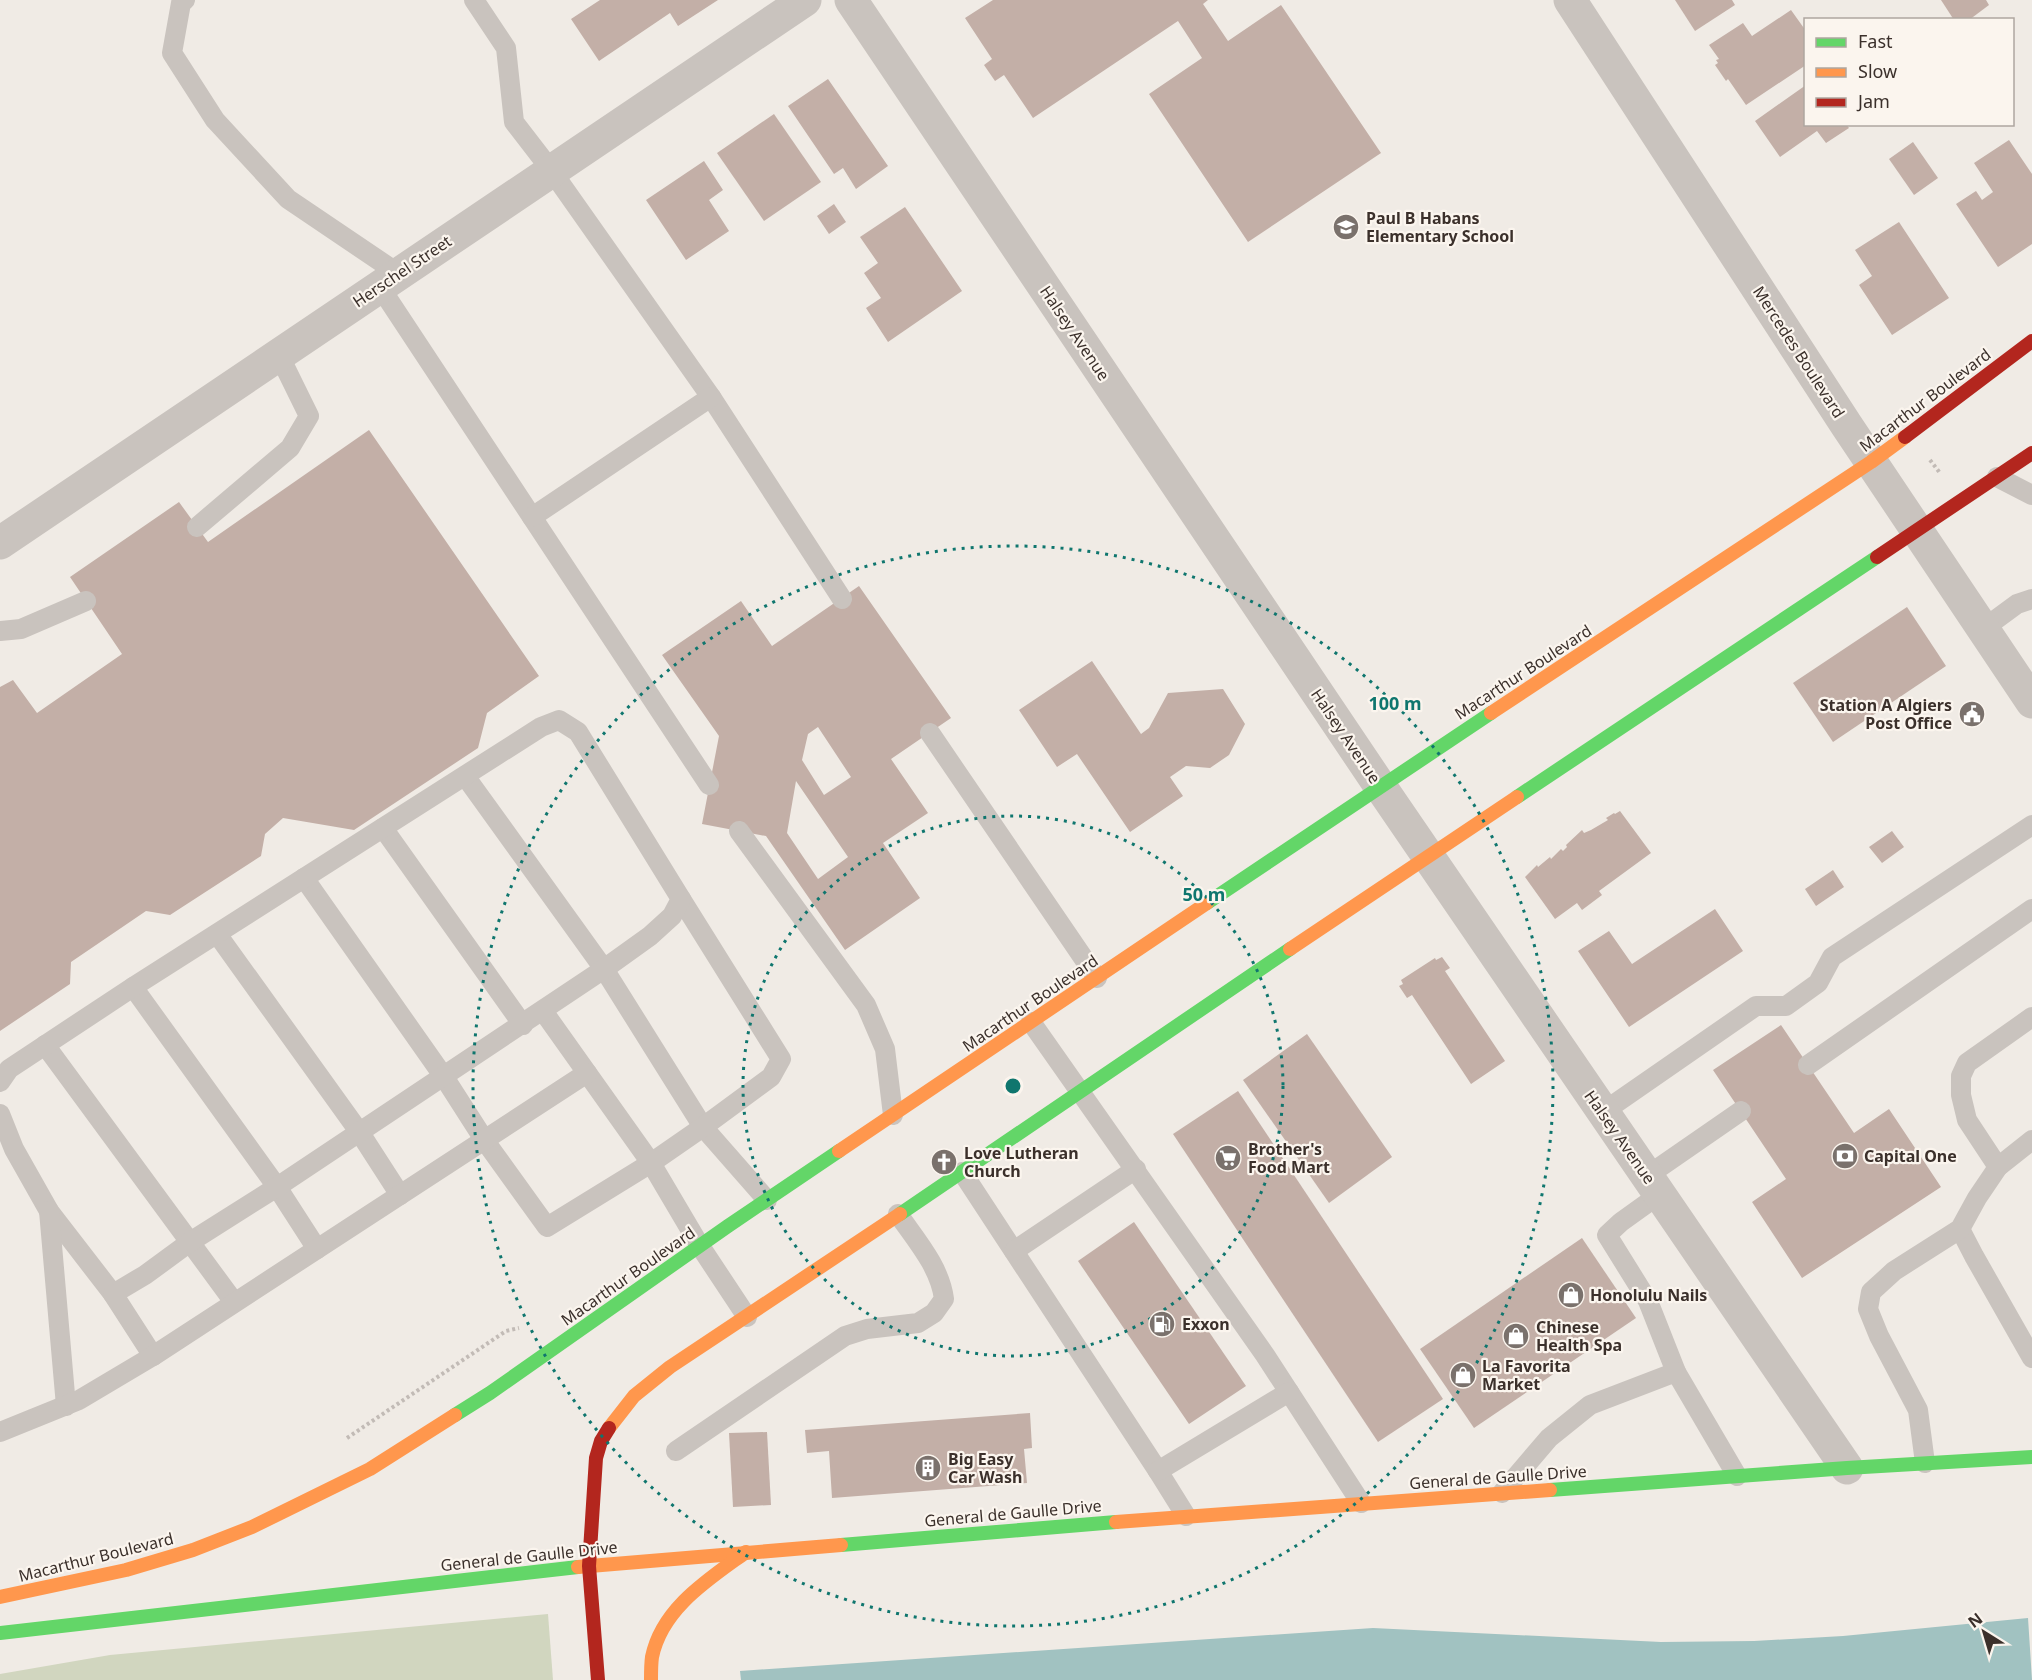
<svg xmlns="http://www.w3.org/2000/svg" width="2032" height="1680" font-family="'Noto Sans',sans-serif">
	<rect width="100%" height="100%" fill="#f0ebe5"/>
	<polygon fill="#d1d6bf" points="548,1614 553,1680 0,1680 0,1674 110,1655"/>
	<polygon fill="#a1c2c1" points="2028,1618 2032,1680 741,1680 740,1671 1373,1628 1661,1642 1754,1641 1843,1636"/>
	<g fill="#c3afa7" fill-rule="evenodd">
		<polygon points="600,0 718,0 678,26 670,13 599,61 571,19"/>
		<polygon points="993,0 1208,0 1203,4 1228,41 1281,5 1381,153 1248,242 1149,94 1202,58 1178,21 1033,118 1004,75 995,81 984,65 992,59 965,18"/>
		<polygon points="1675,0 1732,0 1735,5 1695,31"/>
		<polygon points="1941,0 1986,0 1989,5 1969,20 1954,20"/>
		<polygon points="1791,10 1806,31 1806,65 1746,105 1728,79 1726,81 1715,65 1718,63 1716,60 1719,59 1709,45 1743,23 1752,36"/>
		<polygon points="828,79 888,166 856,189 843,168 834,174 788,106"/>
		<polygon points="1806,85 1806,124 1846,124 1849,128 1826,143 1817,131 1780,157 1755,121"/>
		<polygon points="774,114 821,182 764,221 717,153"/>
		<polygon points="2009,140 2032,174 2032,244 1998,267 1956,204 1976,191 1982,200 1993,192 1974,163"/>
		<polygon points="1913,142 1938,178 1914,195 1889,159"/>
		<polygon points="704,161 723,190 709,200 729,231 686,260 646,200"/>
		<polygon points="834,204 846,222 829,234 817,216"/>
		<polygon points="905,207 962,291 888,342 866,308 881,298 864,273 878,263 860,237"/>
		<polygon points="1899,222 1949,298 1892,335 1859,285 1872,276 1855,250"/>
		<polygon points="369,430 539,676 487,713 478,748 354,830 283,818 265,834 261,856 170,915 146,911 71,962 70,984 0,1031 0,687 13,680 37,713 122,654 70,577 179,502 208,542"/>
		<path d="M859,586L951,718L891,759L928,813L883,843L920,898L845,950L766,836L702,824L719,736L662,655L741,601L772,646ZM818,727L851,777L824,795L802,760L808,734ZM796,781L848,857L818,879L787,833Z"/>
		<polygon points="1907,607 1946,666 1833,742 1793,683"/>
		<polygon points="1092,661 1141,734 1149,728 1168,693 1223,689 1245,724 1229,755 1210,768 1186,766 1170,777 1183,796 1130,832 1077,754 1057,767 1019,710"/>
		<polygon points="1620,811 1651,853 1599,891 1602,895 1582,910 1577,903 1555,919 1525,877 1537,865 1538,867 1550,857 1551,859 1561,849 1563,851 1567,847 1566,845 1582,830 1584,833 1591,830 1608,820 1606,818 1614,813 1615,814"/>
		<polygon points="1892,831 1904,847 1882,863 1869,847"/>
		<polygon points="1833,870 1844,887 1816,906 1805,889"/>
		<polygon points="1715,909 1743,951 1629,1027 1578,951 1609,931 1632,964"/>
		<polygon points="1442,957 1450,968 1445,971 1505,1061 1471,1084 1412,995 1407,998 1399,986 1403,984 1401,980 1435,958 1436,960"/>
		<polygon points="1781,1025 1854,1133 1889,1109 1941,1187 1802,1278 1752,1202 1786,1179 1713,1070"/>
		<polygon points="1307,1034 1392,1157 1329,1203 1243,1080"/>
		<polygon points="1238,1091 1443,1399 1378,1442 1173,1134"/>
		<polygon points="1134,1222 1246,1386 1189,1424 1078,1261"/>
		<polygon points="1582,1238 1636,1318 1474,1428 1420,1349"/>
		<polygon points="1030,1413 1032,1448 1024,1449 1027,1483 832,1498 829,1451 807,1453 805,1430"/>
		<polygon points="767,1432 771,1505 733,1507 729,1433"/>
	</g>
	<g fill="none" stroke-linecap="round" stroke-linejoin="round">
		<g stroke="#c2bbb6" stroke-width="4" stroke-dasharray="3 3" stroke-linecap="butt">
			<polyline points="1930,460 1940,473"/>
			<polyline points="347,1438 506,1331 519,1328"/>
		</g>
		<g stroke="#c9c3be" stroke-width="20">
			<polyline points="185,0 181,3 172,53 215,120 288,199 399,274"/>
			<polyline points="474,0 506,48 514,122 551,170 711,397 842,599"/>
			<polyline points="380,287 709,785"/>
			<polyline points="1997,477 2032,495"/>
			<polyline points="532,517 711,397"/>
			<polyline points="197,527 290,448 309,416 279,355"/>
			<polyline points="1983,629 2017,604 2032,599"/>
			<polyline points="0,631 21,629 86,601"/>
			<polyline points="930,733 1097,978"/>
			<polyline points="465,776 604,969 703,1127 767,1200"/>
			<polyline points="383,828 523,1025"/>
			<polyline points="739,831 866,1005 885,1049 893,1115"/>
			<polyline points="304,878 444,1077 485,1141 547,1227 651,1163 703,1127 771,1077 781,1059 681,899"/>
			<polyline points="217,934 360,1133 400,1195"/>
			<polyline points="133,987 277,1187 317,1249"/>
			<polyline points="543,1011 651,1163 700,1246 747,1317"/>
			<polyline points="1031,1022 1265,1355 1361,1503"/>
			<polyline points="45,1045 234,1302"/>
			<polyline points="1808,1065 2032,909"/>
			<polyline points="0,1082 9,1069 133,987 541,727 559,720 578,732 681,899 672,916 650,936 604,969 277,1187 190,1242 145,1275 113,1294 49,1211 14,1149 0,1114"/>
			<polyline points="1603,1112 1756,1006 1786,1006 1818,983 1832,957 2032,825"/>
			<polyline points="1998,1167 1967,1120 1961,1095 1961,1076 1967,1063 2032,1017"/>
			<polyline points="962,1172 1158,1471 1186,1516"/>
			<polyline points="1647,1176 1741,1111"/>
			<polyline points="1660,1194 1621,1222 1607,1235 1648,1301 1676,1372"/>
			<polyline points="49,1211 66,1406"/>
			<polyline points="1960,1229 1974,1256 2032,1358"/>
			<polyline points="1014,1251 1136,1169"/>
			<polyline points="113,1294 153,1356"/>
			<polyline points="0,1432 79,1400 153,1356 587,1073"/>
			<path d="M676,1451L845,1336L867,1329L918,1323L934,1313L944,1299C940,1267 916,1240 898,1214"/>
			<polyline points="1925,1463 1918,1410 1879,1336 1868,1309 1871,1292 1894,1271 1960,1229 1977,1198 1998,1167 2032,1140"/>
			<polyline points="1158,1471 1289,1392"/>
			<polyline points="1502,1493 1549,1438 1590,1405 1676,1372 1737,1476"/>
		</g>
		<g stroke="#c9c3be" stroke-width="33">
			<polyline points="851,0 1380,786 1847,1468"/>
			<polyline points="1570,0 1847,426 2032,702"/>
			<polyline points="0,543 805,0"/>
		</g>
		<g stroke="#63d668" stroke-width="14">
			<polyline points="1517,797 1877,557"/>
			<polyline points="1207,903 1491,713"/>
			<polyline points="900,1214 1290,949"/>
			<polyline points="455,1415 490,1393 728,1226 839,1151"/>
			<polyline points="1550,1490 1847,1468 2032,1457"/>
			<polyline points="841,1545 1116,1522"/>
			<polyline points="0,1633 578,1567"/>
		</g>
		<g stroke="#ff974d" stroke-width="14">
			<polyline points="1491,713 1871,462 1905,437"/>
			<polyline points="1290,949 1517,797"/>
			<polyline points="839,1151 1207,903"/>
			<polyline points="609,1428 634,1396 670,1367 900,1214"/>
			<polyline points="1116,1522 1550,1490"/>
			<polyline points="578,1567 841,1545"/>
			<polyline points="0,1597 126,1570 193,1550 252,1527 370,1469 455,1415"/>
			<path d="M651,1680C651,1672 651,1664 652,1657C662,1608 709,1579 746,1552"/>
		</g>
		<g stroke="#b3261e" stroke-width="14">
			<polyline points="1905,437 2032,341"/>
			<polyline points="1877,557 2032,453"/>
			<polyline points="598,1680 589,1566 596,1458 601,1441 609,1428"/>
		</g>
	</g>
	<g fill="none" stroke="#0f766e" stroke-width="3" stroke-dasharray="3 6">
		<circle cx="1013" cy="1086" r="270"/>
		<circle cx="1013" cy="1086" r="540"/>
	</g>
	<defs>
		<symbol id="school-disc" viewBox="-11 -11 22 22"><circle r="9.5" fill="#7a716c" stroke="#fbf5ee"/><path d="M0-5L7-2L0 1L-7-2ZM-4 1L0 2.5L4 1V4Q0 6-4 4Z" fill="#fff"/></symbol>
		<symbol id="civic-disc" viewBox="-11 -11 22 22"><circle r="9.5" fill="#7a716c" stroke="#fbf5ee"/><path d="M-.6-6.5H3V-4.5H.6V-3L4-1V1h2V6H-6V1h2V-1L-.6-3ZM-1.2 2.5V6h2.4V2.5Z" fill="#fff"/></symbol>
		<symbol id="bank-disc" viewBox="-11 -11 22 22"><circle r="9.5" fill="#7a716c" stroke="#fbf5ee"/><path d="M-6-4H6V4H-6ZM0-2.3a2.3 2.3 0 1 0 0 4.6a2.3 2.3 0 1 0 0-4.6Z" fill="#fff"/></symbol>
		<symbol id="supermarket-disc" viewBox="-11 -11 22 22"><circle r="9.5" fill="#7a716c" stroke="#fbf5ee"/><path d="M-6-5.5h2.5l.6 2H6L4.5 2H-2.5L-4.4-4H-6ZM-1.5 3.2a1.3 1.3 0 1 0 .1 0ZM3 3.2a1.3 1.3 0 1 0 .1 0Z" fill="#fff"/></symbol>
		<symbol id="church-disc" viewBox="-11 -11 22 22"><circle r="9.5" fill="#7a716c" stroke="#fbf5ee"/><path d="M-1.2-6h2.4v3.5h3.3v2.4h-3.3V6h-2.4V-.1h-3.3v-2.4h3.3Z" fill="#fff"/></symbol>
		<symbol id="shop-disc" viewBox="-11 -11 22 22"><circle r="9.5" fill="#7a716c" stroke="#fbf5ee"/><path d="M-5-2.5h2.3a2.7 3.5 0 0 1 5.4 0H5L5.5 6h-11ZM-1.5-2.5h3a1.5 2.3 0 0 0-3 0Z" fill="#fff"/></symbol>
		<symbol id="fuel-disc" viewBox="-11 -11 22 22"><circle r="9.5" fill="#7a716c" stroke="#fbf5ee"/><path d="M-5.5-6h7V0h2V4h1.3V-2.5L3-4.5l.8-.8L6-3V5H2.5V1h-1V6h-7ZM-4.2-4.7v3.2H.2V-4.7Z" fill="#fff"/></symbol>
		<symbol id="building-disc" viewBox="-11 -11 22 22"><circle r="9.5" fill="#7a716c" stroke="#fbf5ee"/><path d="M-4-6H4V6H1V3H-1V6H-4ZM-2.5-4.3h1.7v1.8h-1.7ZM.8-4.3h1.7v1.8H.8ZM-2.5-1h1.7V.8h-1.7ZM.8-1h1.7V.8H.8Z" fill="#fff"/></symbol>
	</defs>
	<g fill-rule="evenodd">
		<use href="#school-disc" x="1331" y="212" width="30" height="30"/>
		<use href="#civic-disc" x="1957" y="699" width="30" height="30"/>
		<use href="#bank-disc" x="1830" y="1141" width="30" height="30"/>
		<use href="#supermarket-disc" x="1213" y="1143" width="30" height="30"/>
		<use href="#church-disc" x="929" y="1147" width="30" height="30"/>
		<use href="#shop-disc" x="1556" y="1280" width="30" height="30"/>
		<use href="#fuel-disc" x="1147" y="1309" width="30" height="30"/>
		<use href="#shop-disc" x="1501" y="1321" width="30" height="30"/>
		<use href="#shop-disc" x="1448" y="1360" width="30" height="30"/>
		<use href="#building-disc" x="913" y="1453" width="30" height="30"/>
	</g>
	<g text-anchor="middle" stroke-width="4.5" stroke-linejoin="round" paint-order="stroke">
		<g font-size="16" font-weight="bold" fill="#3b302b" stroke="#fbf5ee" text-anchor="start">
			<text x="1366" y="224">Paul B Habans<tspan x="1366" dy="18">Elementary School</tspan></text>
			<text x="1952" y="711" text-anchor="end">Station A Algiers<tspan x="1952" dy="18">Post Office</tspan></text>
			<text x="1248" y="1155">Brother's<tspan x="1248" dy="18">Food Mart</tspan></text>
			<text x="964" y="1159">Love Lutheran<tspan x="964" dy="18">Church</tspan></text>
			<text x="1864" y="1162">Capital One</text>
			<text x="1590" y="1301">Honolulu Nails</text>
			<text x="1182" y="1330">Exxon</text>
			<text x="1536" y="1333">Chinese<tspan x="1536" dy="18">Health Spa</tspan></text>
			<text x="1482" y="1372">La Favorita<tspan x="1482" dy="18">Market</tspan></text>
			<text x="948" y="1465">Big Easy<tspan x="948" dy="18">Car Wash</tspan></text>
		</g>
		<g font-size="16" fill="#3b302b" stroke="#fbf5ee">
			<text transform="translate(402 271) rotate(-34)" y="6">Herschel Street</text>
			<text transform="translate(1075 333) rotate(56)" y="6">Halsey Avenue</text>
			<text transform="translate(1799 352) rotate(57)" y="6">Mercedes Boulevard</text>
			<text transform="translate(1925 400) rotate(-37)" y="6">Macarthur Boulevard</text>
			<text transform="translate(1523 672) rotate(-33)" y="6">Macarthur Boulevard</text>
			<text transform="translate(1346 736) rotate(56)" y="6">Halsey Avenue</text>
			<text transform="translate(1030 1003) rotate(-34)" y="6">Macarthur Boulevard</text>
			<text transform="translate(1620 1137) rotate(55)" y="6">Halsey Avenue</text>
			<text transform="translate(628 1276) rotate(-35)" y="6">Macarthur Boulevard</text>
			<text transform="translate(1498 1477) rotate(-4)" y="6">General de Gaulle Drive</text>
			<text transform="translate(1013 1513) rotate(-5)" y="6">General de Gaulle Drive</text>
			<text transform="translate(529 1556) rotate(-6)" y="6">General de Gaulle Drive</text>
			<text transform="translate(96 1557) rotate(-14)" y="6">Macarthur Boulevard</text>
		</g>
	</g>
	<circle cx="1013" cy="1086" r="9" fill="#0f766e" stroke="#fbf5ee" stroke-width="3"/>
	<g font-size="18" text-anchor="middle" font-weight="bold" fill="#0f766e" stroke="#fbf5ee" stroke-width="4.5" stroke-linejoin="round" paint-order="stroke">
		<text x="1395" y="710">100 m</text>
		<text x="1204" y="901">50 m</text>
	</g>
	<rect x="1804" y="18" width="210" height="108" fill="#fbf5ee" stroke="#aea6a0" stroke-width="1.5"/>
	<rect x="1816" y="38" width="30" height="9" fill="#63d668" stroke="#aea6a0" stroke-width="1.5"/>
	<text x="1858" y="48" font-size="18" fill="#3b302b">Fast</text>
	<rect x="1816" y="68" width="30" height="9" fill="#ff974d" stroke="#aea6a0" stroke-width="1.5"/>
	<text x="1858" y="78" font-size="18" fill="#3b302b">Slow</text>
	<rect x="1816" y="98" width="30" height="9" fill="#b3261e" stroke="#aea6a0" stroke-width="1.5"/>
	<text x="1858" y="108" font-size="18" fill="#3b302b">Jam</text>
	<g transform="translate(1984 1632) rotate(323)" stroke="#fbf5ee" stroke-width="4.5" paint-order="stroke">
	<path d="M0-4.5L10 22L0 15L-10 22Z" fill="#3b302b"/>
	<text y="-9" font-size="16" font-weight="bold" text-anchor="middle" fill="#3b302b">N</text>
	</g>
</svg>
